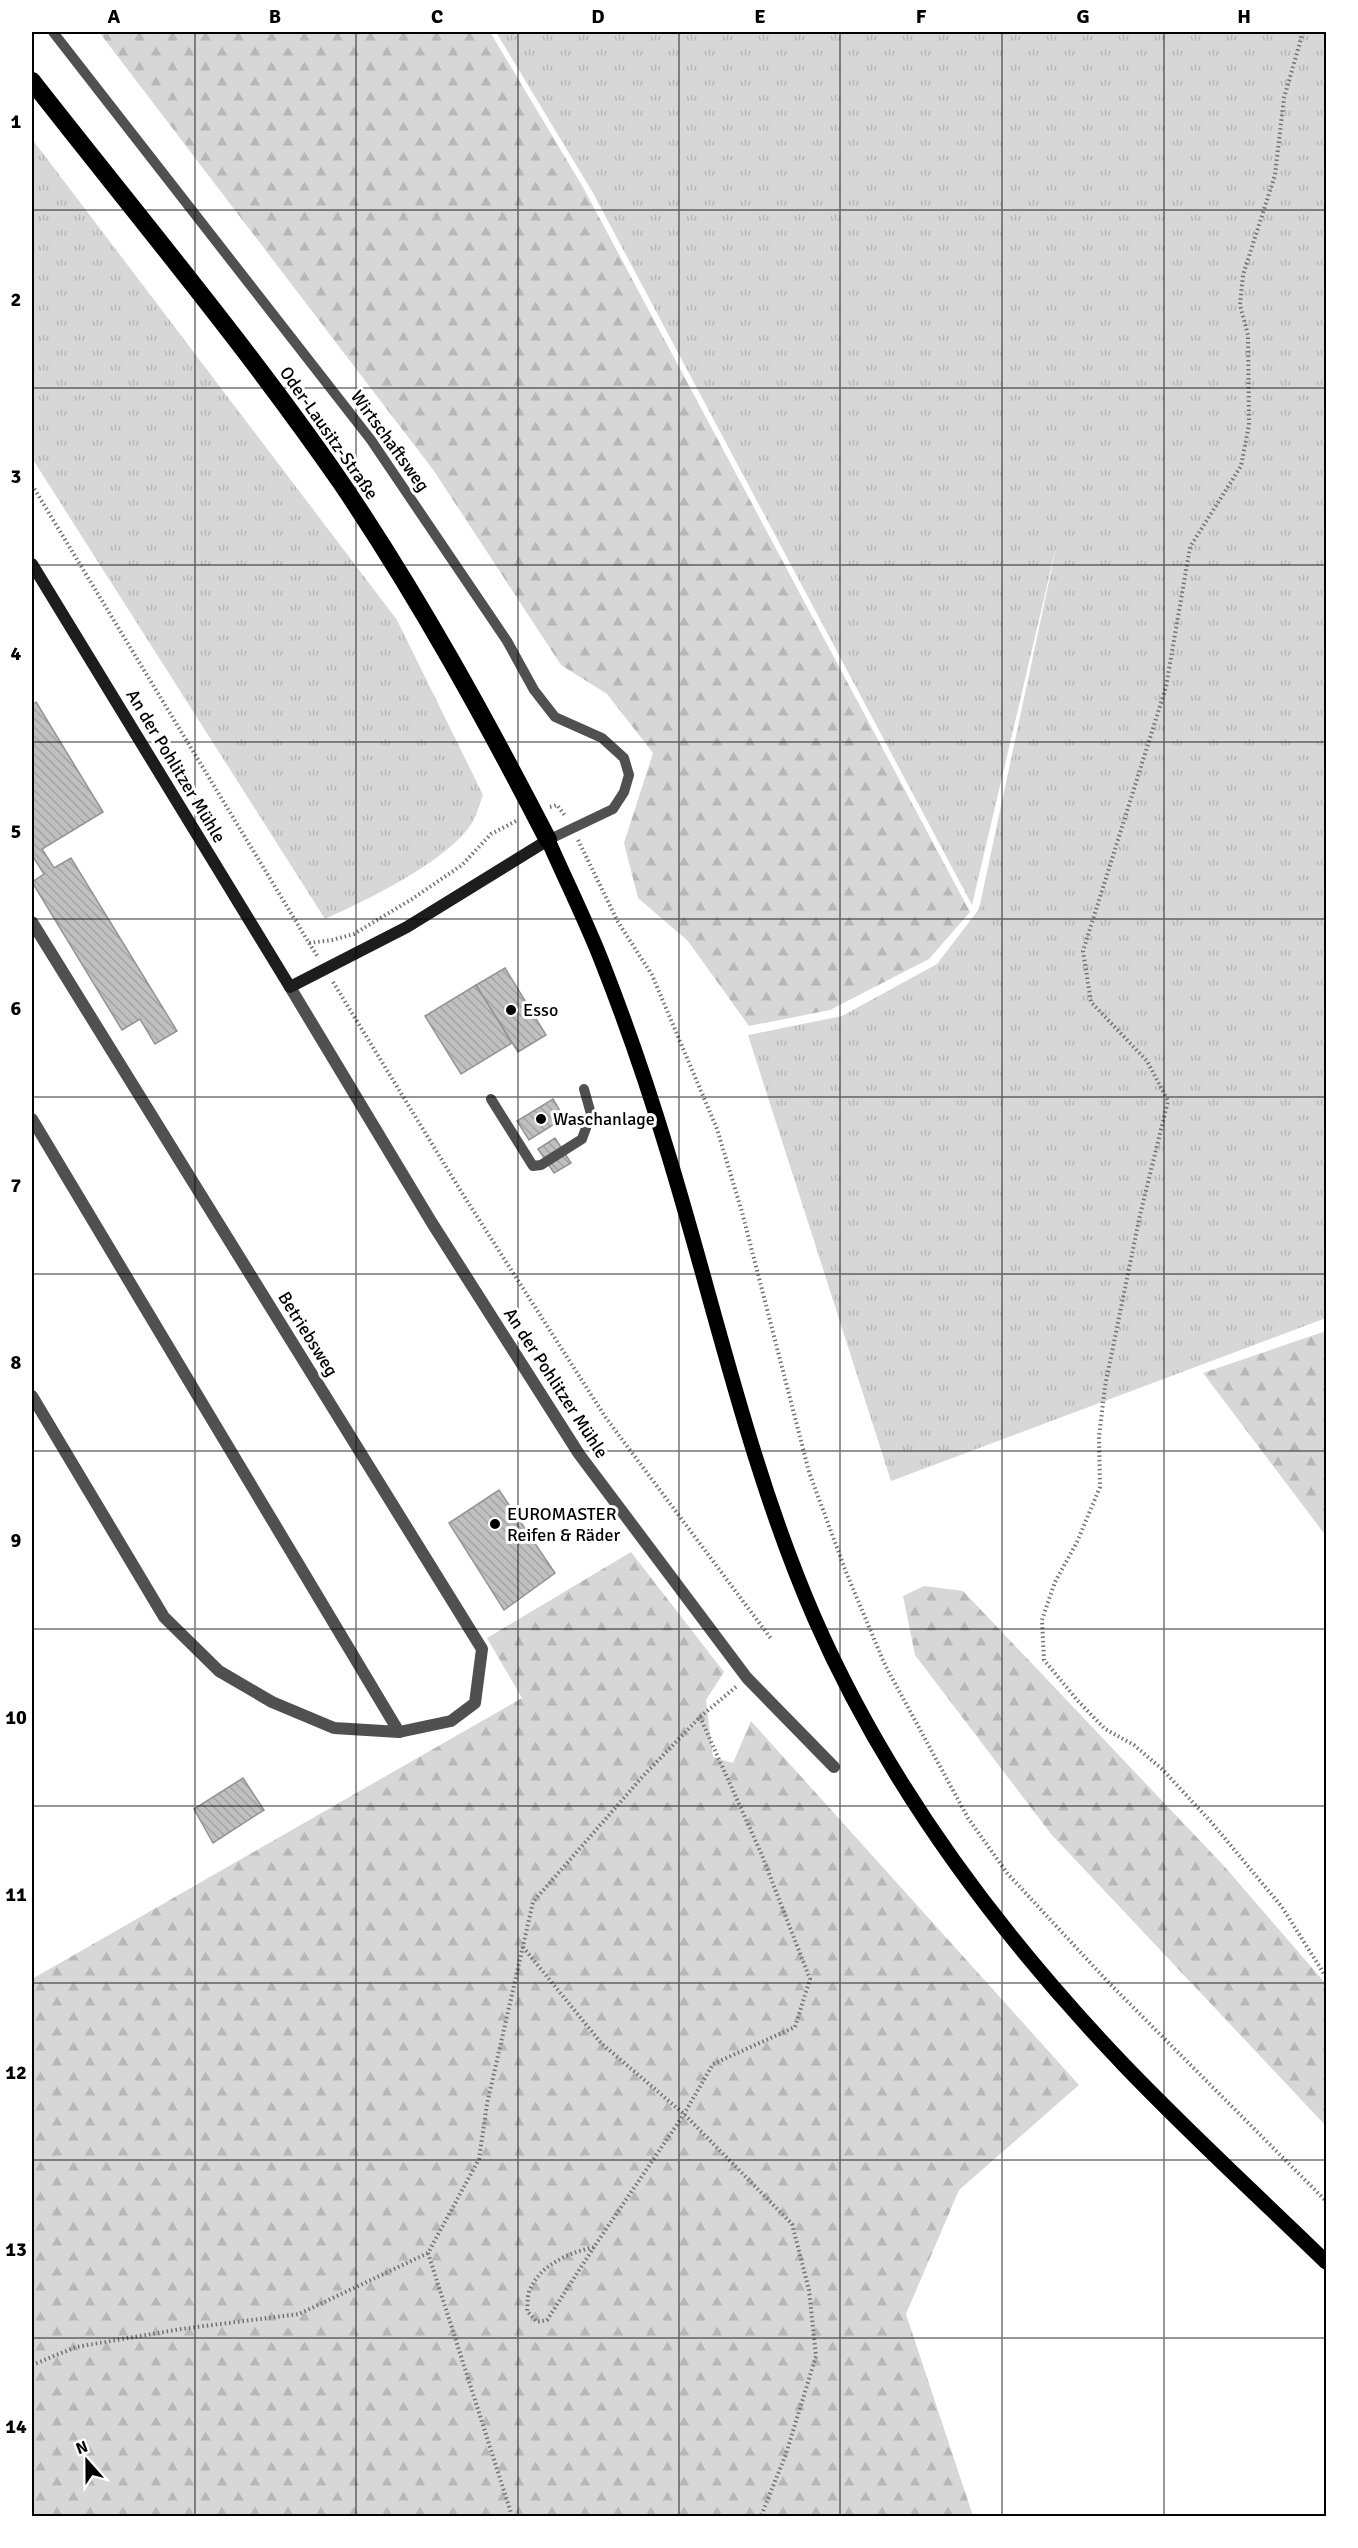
<svg xmlns="http://www.w3.org/2000/svg" width="1358" height="2548" font-family="Signika,sans-serif">
	<defs>
		<pattern id="grass-tufts" width="24" height="20" patternUnits="userSpaceOnUse" patternTransform="scale(1.5)"><rect width="24" height="20" fill="#d7d7d7"/><path d="M3 7l-1-3M5 7V3M7 7l1-3M15 17l-1-3M17 17v-4M19 17l1-3" fill="none" stroke="#b7b7b7"/></pattern>
		<pattern id="forest-firs" width="22" height="20" patternUnits="userSpaceOnUse" patternTransform="scale(1.5)"><rect width="22" height="20" fill="#d7d7d7"/><path d="M5 1l3.5 6h-7zM16 11l3.5 6h-7z" fill="#b7b7b7"/></pattern>
		<pattern id="building-back-hatch" width="6" height="6" patternUnits="userSpaceOnUse" patternTransform="scale(1.5)"><rect width="6" height="6" fill="#c0c0c0"/><path d="M-1 5l2 2M0 0l6 6M5-1l2 2" fill="none" stroke="#a3a3a3"/></pattern>
	</defs>
	<rect width="100%" height="100%" fill="#fff"/>
	<g fill="url(#grass-tufts)">
		<polygon points="496,32 1326,32 1326,1318 891,1481 748,1035 842,1016 937,964 979,909 1058,539 972,905 593,193"/>
		<path d="M32,139L397,620L483,795C480,803 477,814 473,821C451,860 365,901 325,919L32,458Z"/>
	</g>
	<g fill="url(#forest-firs)">
		<polygon points="99,32 490,32 584,189 970,912 929,959 830,1010 749,1026 688,941 638,898 624,843 653,753 607,694 561,665 434,471"/>
		<polygon points="1326,1331 1326,1536 1203,1373"/>
		<polygon points="631,1552 724,1672 706,1700 713,1757 733,1763 751,1721 1079,2085 959,2190 906,2314 973,2516 32,2516 32,1979 522,1698 487,1638"/>
		<polygon points="924,1586 963,1591 1224,1866 1326,1984 1326,2126 1051,1834 915,1655 903,1596"/>
	</g>
	<g fill="url(#building-back-hatch)" stroke="#949494" stroke-width="1.5">
		<polygon points="36,702 103,812 42,849 54,868 71,858 177,1031 155,1044 140,1019 122,1030 32,882 44,874 32,855 32,705"/>
		<polygon points="505,968 546,1035 518,1052 476,985"/>
		<polygon points="476,985 512,1043 461,1074 425,1016"/>
		<polygon points="553,1099 564,1118 529,1140 517,1121"/>
		<polygon points="555,1138 571,1163 554,1173 538,1149"/>
		<polygon points="499,1490 555,1573 504,1610 449,1523"/>
		<polygon points="243,1778 264,1810 213,1843 194,1809"/>
	</g>
	<g fill="none" stroke-linecap="round" stroke-linejoin="round">
		<g stroke="#727272" stroke-width="4" stroke-dasharray="1.5 3" stroke-linecap="butt">
			<polyline points="1303,32 1284,98 1275,175 1243,275 1240,305 1248,335 1249,425 1241,466 1190,547 1166,687 1083,951 1091,1002 1147,1061 1168,1101 1140,1215 1105,1386 1099,1437 1100,1487 1077,1542 1055,1582 1042,1620 1044,1660 1078,1701 1105,1729 1134,1745 1163,1770 1212,1823 1282,1907 1326,1977"/>
			<polyline points="32,485 309,943 332,940 354,934 412,899 462,865 491,834 518,820"/>
			<polyline points="550,807 557,805 566,817"/>
			<polyline points="578,840 618,922 652,975 717,1129 742,1212 809,1472 846,1572 885,1665 968,1818 1007,1873 1109,1983 1326,2201"/>
			<polyline points="309,943 318,957"/>
			<polyline points="333,982 462,1193 606,1418 772,1640"/>
			<polyline points="523,1947 601,2043 684,2114 792,2224 809,2290 816,2356 786,2454 761,2516"/>
			<path d="M594,2247L547,2320L537,2322L527,2311C528,2305 527,2298 529,2292C539,2265 568,2253 594,2247L684,2114L713,2064L795,2027L810,1979L761,1853L700,1717"/>
			<polyline points="32,2365 76,2347 181,2329 299,2314 428,2253"/>
			<polyline points="512,2516 428,2253 479,2159 487,2104 533,1902 644,1775 700,1717 737,1686"/>
		</g>
		<g stroke="#505050" stroke-width="10">
			<polyline points="53,32 371,440 507,641 534,690 555,717 602,738 624,758 629,775 624,792 613,809 548,840"/>
			<polyline points="491,1099 533,1166 541,1165 582,1139 591,1114 584,1089"/>
		</g>
		<g stroke="#505050" stroke-width="12">
			<polyline points="32,922 482,1649 475,1703 451,1721 399,1732 334,1728 272,1702 219,1671 164,1617 32,1396"/>
			<polyline points="290,987 432,1223 579,1454 747,1678 834,1767"/>
			<polyline points="32,1119 399,1732"/>
		</g>
		<polyline stroke="#1d1d1d" stroke-width="12" points="32,564 290,987 407,927 548,840"/>
		<path stroke="#000" stroke-width="15" d="M548,840C566,881 586,921 602,962C626,1023 648,1087 667,1150C715,1306 749,1467 814,1617C887,1785 998,1933 1124,2065C1189,2133 1259,2197 1326,2262"/>
		<path stroke="#000" stroke-width="18" d="M32,81C136,214 246,345 342,484C419,598 485,718 548,840"/>
	</g>
	<path fill="none" stroke="#000" stroke-width="1.5" stroke-opacity="0.55" d="M195,32V2516M356,32V2516M518,32V2516M679,32V2516M840,32V2516M1002,32V2516M1164,32V2516M32,210H1326M32,388H1326M32,565H1326M32,742H1326M32,919H1326M32,1097H1326M32,1274H1326M32,1451H1326M32,1629H1326M32,1806H1326M32,1983H1326M32,2160H1326M32,2338H1326"/>
	<g fill="#000" stroke="#fff" stroke-width="2">
		<circle cx="511" cy="1010" r="6"/>
		<circle cx="541" cy="1119" r="6"/>
		<circle cx="495" cy="1524" r="6"/>
	</g>
	<g text-anchor="middle" stroke-width="6" stroke-linejoin="round" paint-order="stroke">
		<g font-size="18" fill="#000" stroke="#fff">
			<text transform="translate(329 433) rotate(55)" y="6">Oder-Lausitz-Straße</text>
			<text transform="translate(390 441) rotate(54)" y="6">Wirtschaftsweg</text>
			<text transform="translate(176 766) rotate(59)" y="6">An der Pohlitzer Mühle</text>
			<text transform="translate(308 1334) rotate(58)" y="6">Betriebsweg</text>
			<text transform="translate(556 1383) rotate(57)" y="6">An der Pohlitzer Mühle</text>
		</g>
		<g font-size="18" fill="#000" stroke="#fff" text-anchor="start">
			<text x="523" y="1016">Esso</text>
			<text x="553" y="1125">Waschanlage</text>
			<text x="507" y="1520">EUROMASTER<tspan x="507" dy="21">Reifen &amp; Räder</tspan></text>
		</g>
	</g>
	<rect width="1358" height="2548" fill="none" stroke="#ffffff" stroke-width="66"/>
	<g transform="translate(87 2461) rotate(339)" stroke="#ffffff" stroke-width="4.5" paint-order="stroke">
	<path d="M0-4.5L10 22L0 15L-10 22Z" fill="#000000"/>
	<text y="-9" font-size="16" font-weight="bold" text-anchor="middle" fill="#000000">N</text>
	</g>
	<rect x="33" y="33" width="1292" height="2482" fill="none" stroke="#000" stroke-width="2"/>
	<g font-size="20" text-anchor="middle" font-weight="bold" fill="#000">
		<text x="114" y="23">A</text>
		<text x="275" y="23">B</text>
		<text x="437" y="23">C</text>
		<text x="598" y="23">D</text>
		<text x="760" y="23">E</text>
		<text x="921" y="23">F</text>
		<text x="1083" y="23">G</text>
		<text x="1244" y="23">H</text>
		<text x="16" y="128">1</text>
		<text x="16" y="306">2</text>
		<text x="16" y="483">3</text>
		<text x="16" y="660">4</text>
		<text x="16" y="838">5</text>
		<text x="16" y="1015">6</text>
		<text x="16" y="1192">7</text>
		<text x="16" y="1369">8</text>
		<text x="16" y="1547">9</text>
		<text x="16" y="1724">10</text>
		<text x="16" y="1901">11</text>
		<text x="16" y="2079">12</text>
		<text x="16" y="2256">13</text>
		<text x="16" y="2433">14</text>
	</g>
</svg>
